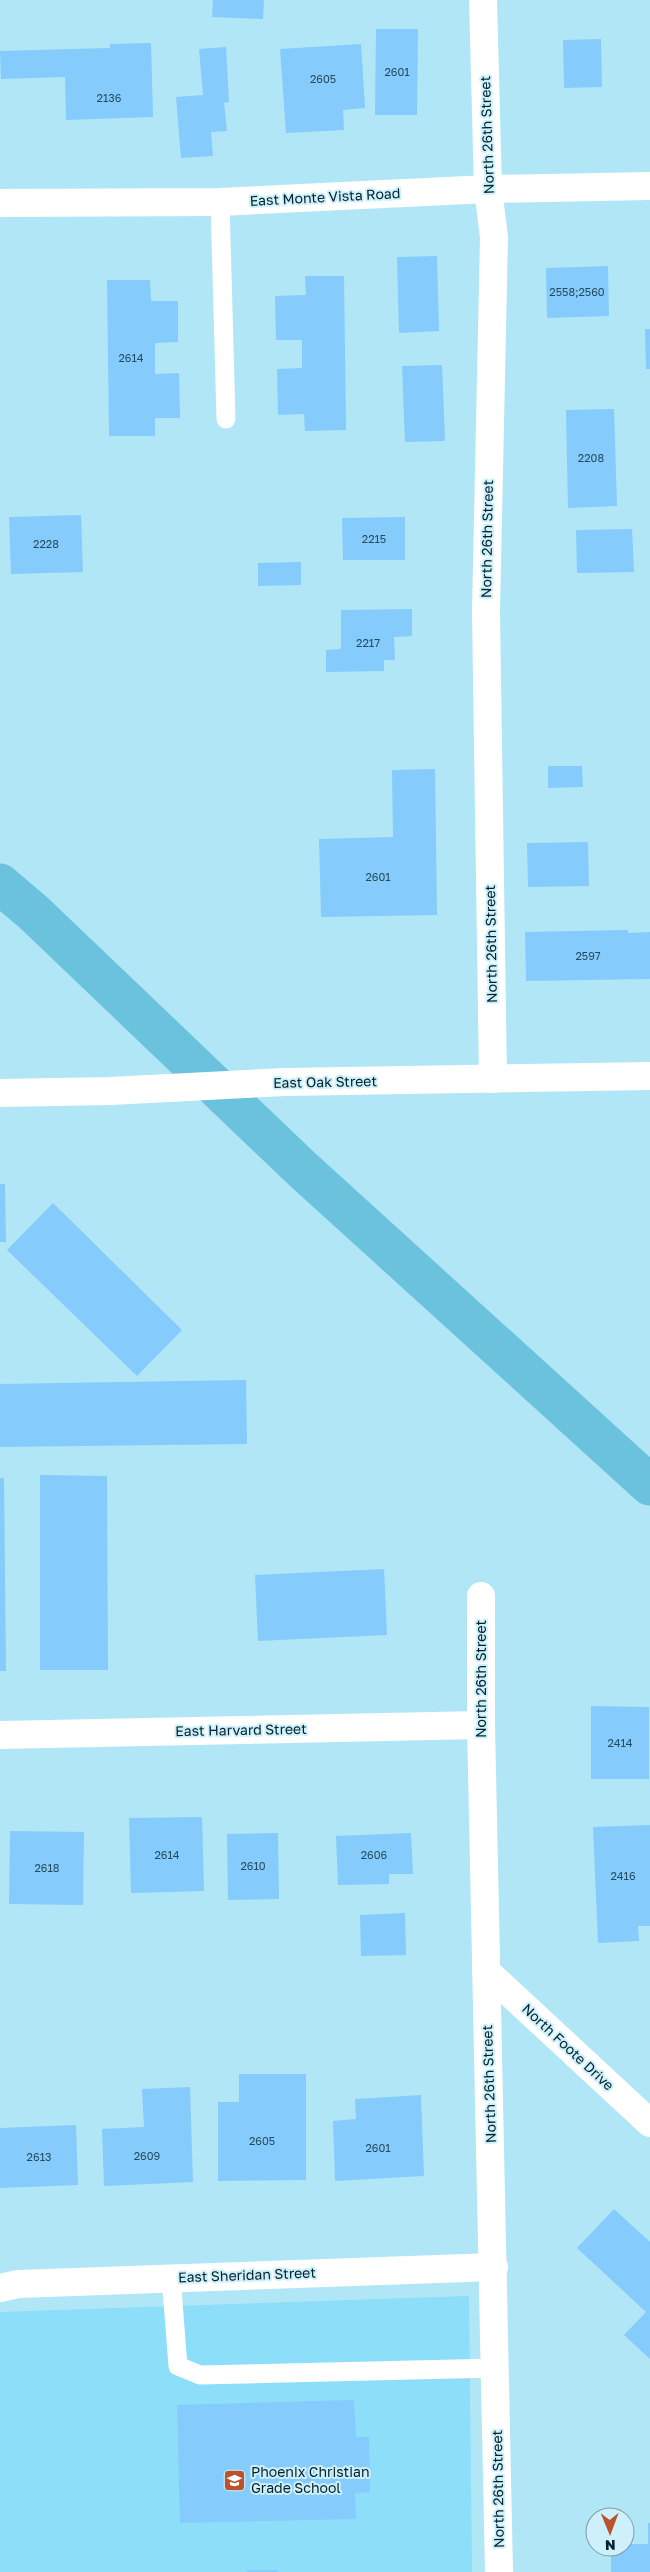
<svg xmlns="http://www.w3.org/2000/svg" width="650" height="2572" font-family="'Golos Text',sans-serif">
	<rect width="100%" height="100%" fill="#b1e6f7"/>
	<polygon fill="#8ddef8" points="469,2296 472,2572 0,2572 0,2312"/>
	<g fill="none" stroke-linecap="round" stroke-linejoin="round">
		<polyline stroke="#6bc2dd" stroke-width="41" points="0,884 34,913 302,1169 650,1485"/>
	</g>
	<g fill="#85cbfc">
		<polygon points="213,0 264,0 263,19 212,17"/>
		<polygon points="376,29 418,29 417,115 375,115"/>
		<polygon points="601,39 602,87 564,88 563,40"/>
		<polygon points="151,43 153,117 66,120 65,77 1,79 0,51 110,48 110,44"/>
		<polygon points="361,44 365,108 343,110 344,130 286,133 280,49"/>
		<polygon points="226,47 229,102 224,103 227,131 211,132 213,156 181,158 176,97 203,95 199,49"/>
		<polygon points="437,256 439,331 399,333 397,257"/>
		<polygon points="608,266 609,316 547,318 546,268"/>
		<polygon points="305,276 344,276 346,430 305,431 304,414 278,415 277,369 302,368 302,340 276,340 275,296 306,295"/>
		<polygon points="107,280 150,280 151,301 178,301 178,342 155,343 155,374 179,373 180,418 155,418 155,436 109,436"/>
		<polygon points="645,329 650,329 650,369 646,369"/>
		<polygon points="442,365 445,441 405,442 402,366"/>
		<polygon points="614,409 617,506 568,508 566,410"/>
		<polygon points="81,515 83,572 11,574 9,517"/>
		<polygon points="405,517 405,560 343,560 342,518"/>
		<polygon points="632,529 634,572 577,573 576,530"/>
		<polygon points="301,562 301,585 258,586 258,563"/>
		<polygon points="412,609 412,636 394,637 395,660 384,660 384,671 326,672 326,650 341,649 341,610"/>
		<polygon points="548,766 582,766 583,787 548,788"/>
		<polygon points="435,769 437,915 321,917 319,839 393,837 392,770"/>
		<polygon points="588,842 589,886 528,887 527,843"/>
		<polygon points="628,930 628,933 650,932 650,979 526,981 525,932"/>
		<polygon points="0,1184 5,1184 6,1242 0,1242"/>
		<polygon points="53,1203 182,1330 137,1376 7,1250"/>
		<polygon points="246,1380 247,1444 0,1447 0,1384"/>
		<polygon points="40,1475 107,1476 108,1670 40,1670"/>
		<polygon points="0,1478 4,1478 6,1671 0,1671"/>
		<polygon points="384,1569 387,1635 258,1641 255,1575"/>
		<polygon points="591,1706 649,1707 649,1779 591,1779"/>
		<polygon points="202,1817 204,1891 131,1893 129,1818"/>
		<polygon points="650,1825 650,1926 638,1926 639,1941 598,1943 593,1827"/>
		<polygon points="10,1831 84,1832 83,1905 9,1904"/>
		<polygon points="278,1833 279,1899 228,1900 227,1834"/>
		<polygon points="411,1833 413,1874 389,1874 389,1884 338,1885 336,1836"/>
		<polygon points="405,1913 406,1955 361,1956 360,1915"/>
		<polygon points="239,2074 306,2074 306,2180 218,2181 218,2102 239,2102"/>
		<polygon points="190,2087 193,2182 104,2186 102,2129 144,2127 142,2089"/>
		<polygon points="421,2095 424,2176 335,2181 333,2121 356,2119 355,2099"/>
		<polygon points="76,2125 78,2185 0,2188 0,2128"/>
		<polygon points="614,2209 650,2242 650,2359 624,2335 646,2312 577,2248"/>
		<polygon points="354,2400 356,2437 369,2437 370,2492 355,2493 356,2519 180,2523 177,2405"/>
		<polygon points="648,2523 650,2523 650,2572 611,2572 611,2547 625,2547 625,2544 648,2544"/>
		<rect x="247" y="2570" width="30" height="2"/>
	</g>
	<g fill="none" stroke-linecap="round" stroke-linejoin="round">
		<g stroke="#fff" stroke-width="19">
			<polyline points="220,202 226,419"/>
			<polyline points="171,2277 178,2366 200,2375 497,2368"/>
		</g>
		<g stroke="#fff" stroke-width="28">
			<polyline points="483,0 488,189 494,237 486,611 493,1079"/>
			<polyline points="0,203 220,202 488,189 650,186"/>
			<polyline points="481,1596 481,1725 499,2572"/>
			<polyline points="0,1735 481,1725"/>
			<polyline points="486,1971 650,2123"/>
			<polyline points="0,2288 18,2284 494,2267"/>
		</g>
		<polyline stroke="#fff" stroke-width="28" points="0,1093 110,1091 285,1082 650,1076"/>
	</g>
	<defs>
		<symbol id="school-square" viewBox="-11 -11 22 22"><rect x="-9" y="-9" width="18" height="18" rx="4" fill="#ba532b" stroke="#cdf0fb"/><path d="M0-5L7-2L0 1L-7-2ZM-4 1L0 2.5L4 1V4Q0 6-4 4Z" fill="#fff"/></symbol>
	</defs>
	<g fill-rule="evenodd">
		<use href="#school-square" x="222" y="2468" width="25" height="25"/>
	</g>
	<g text-anchor="middle" stroke-width="4" stroke-linejoin="round" paint-order="stroke">
		<g font-size="11" fill="#244c5f">
			<text x="397" y="76">2601</text>
			<text x="323" y="83">2605</text>
			<text x="109" y="102">2136</text>
			<text x="577" y="296">2558;2560</text>
			<text x="131" y="362">2614</text>
			<text x="591" y="462">2208</text>
			<text x="374" y="543">2215</text>
			<text x="46" y="548">2228</text>
			<text x="368" y="647">2217</text>
			<text x="378" y="881">2601</text>
			<text x="588" y="960">2597</text>
			<text x="620" y="1747">2414</text>
			<text x="167" y="1859">2614</text>
			<text x="374" y="1859">2606</text>
			<text x="253" y="1870">2610</text>
			<text x="47" y="1872">2618</text>
			<text x="623" y="1880">2416</text>
			<text x="262" y="2145">2605</text>
			<text x="378" y="2152">2601</text>
			<text x="147" y="2160">2609</text>
			<text x="39" y="2161">2613</text>
		</g>
		<g font-size="14" fill="#03222b" stroke="#cdf0fb">
			<text transform="translate(487 135) rotate(-92)" y="5">North 26th Street</text>
			<text transform="translate(325 197) rotate(-3)" y="5">East Monte Vista Road</text>
			<text transform="translate(487 539) rotate(-89)" y="5">North 26th Street</text>
			<text transform="translate(491 944) rotate(-91)" y="5">North 26th Street</text>
			<text transform="translate(325 1082) rotate(-1)" y="5">East Oak Street</text>
			<text transform="translate(481 1679) rotate(-90)" y="5">North 26th Street</text>
			<text transform="translate(241 1730) rotate(-1)" y="5">East Harvard Street</text>
			<text transform="translate(568 2047) rotate(43)" y="5">North Foote Drive</text>
			<text transform="translate(489 2084) rotate(-92)" y="5">North 26th Street</text>
			<text transform="translate(247 2275) rotate(-2)" y="5">East Sheridan Street</text>
			<text transform="translate(498 2489) rotate(-91)" y="5">North 26th Street</text>
		</g>
		<g font-size="14" fill="#03222b" stroke="#cdf0fb" text-anchor="start">
			<text x="251" y="2477">Phoenix Christian<tspan x="251" dy="16">Grade School</tspan></text>
		</g>
	</g>
	<g transform="translate(610 2532) rotate(179)"><circle r="24" fill="#cdf0fb" stroke="#7c9ea8"/>
	<path d="M0-4L9 19L0 12L-9 19Z" fill="#ba532b"/>
	<text y="-8" font-size="14" font-weight="bold" text-anchor="middle" fill="#03222b">N</text>
	</g>
</svg>
